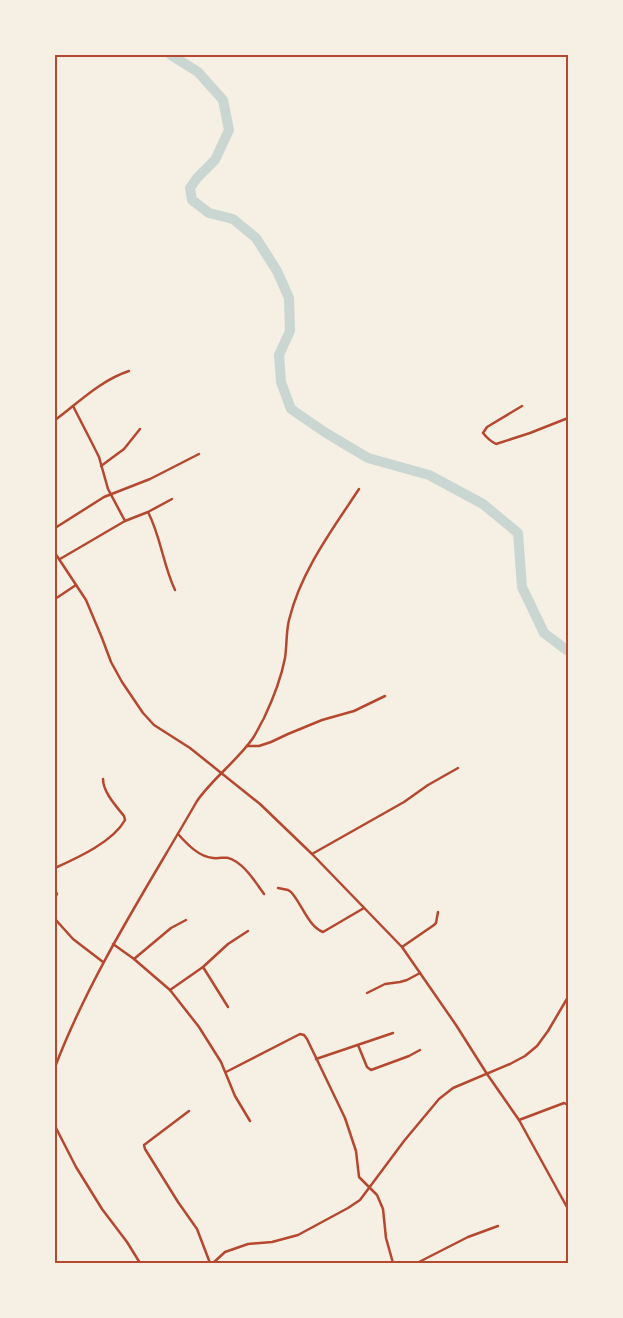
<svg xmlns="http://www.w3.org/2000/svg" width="623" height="1318" font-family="Montserrat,sans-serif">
	<rect width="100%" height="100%" fill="#f6efe4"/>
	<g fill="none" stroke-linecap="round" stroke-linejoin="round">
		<polyline stroke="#c9d6d2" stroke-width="10" points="171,55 198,72 223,100 229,130 215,160 197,178 190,188 192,200 209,213 233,219 256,238 277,271 289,298 290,331 279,355 281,382 291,409 326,433 368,458 429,475 483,504 518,533 522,587 544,633 568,651"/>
		<g stroke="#b5482f" stroke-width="2.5">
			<polyline points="73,406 93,445 99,457 108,489 125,521"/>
			<path d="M522,406L487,427L483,433C487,438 490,441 496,444L530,433L568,418"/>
			<path d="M55,420C78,403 101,380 129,371"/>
			<polyline points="101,466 124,449 140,429"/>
			<path d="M148,512C161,537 163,565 175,590"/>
			<polyline points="55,528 104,497 150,479 199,454"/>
			<polyline points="55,553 86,600 102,638 111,662 122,682 143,713 154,725 190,748 260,804 312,854 402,947 456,1025 487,1074 519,1120 568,1209"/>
			<polyline points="60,559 125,521 148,512 172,499"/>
			<polyline points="55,599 76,585"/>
			<polyline points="247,746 259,746 271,742 288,734 322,720 354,711 385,696"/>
			<path d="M178,834C187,844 199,857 213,858C223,859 225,855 235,861C247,868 256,883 264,894"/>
			<polyline points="312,854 404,802 428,785 458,768"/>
			<path d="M55,868C77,858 113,842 125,820L124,816C116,806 103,792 103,779"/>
			<path d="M278,888L288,890L291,892C302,904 308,926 323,932L364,908"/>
			<polyline points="55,890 57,894 55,897"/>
			<polyline points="55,919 73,939 103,962"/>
			<polyline points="113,944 134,959 170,990 199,1027 221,1062 235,1096 250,1121"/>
			<polyline points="402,947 434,925 436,923 438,912"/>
			<polyline points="134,959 171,928 186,920"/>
			<polyline points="203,967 228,1007"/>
			<polyline points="170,990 203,967 228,944 248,931"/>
			<polyline points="367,993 385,984 400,982 407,980 420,973"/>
			<polyline points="358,1045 367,1067 371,1070 409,1056 420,1050"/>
			<polyline points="316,1059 393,1033"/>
			<path d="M55,1067C91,973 147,888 197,801C213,778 237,761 253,738C257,732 260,725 264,718C273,699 281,679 285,658C287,645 286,632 289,620C301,571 332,530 359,489"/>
			<polyline points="226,1072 300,1034 304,1035 307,1039 345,1118 356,1151 359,1177 377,1195 383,1209 386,1238 393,1263"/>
			<polyline points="189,1111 144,1145 145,1149 178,1202 197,1229 210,1263"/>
			<polyline points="519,1120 564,1103 568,1105"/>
			<polyline points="55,1126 76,1167 102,1209 127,1242 140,1263"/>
			<polyline points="213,1263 225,1252 248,1244 272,1242 298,1235 348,1208 360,1200 404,1141 439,1099 453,1088 510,1064 525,1056 537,1046 548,1031 568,997"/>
			<polyline points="417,1263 468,1237 498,1226"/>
		</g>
	</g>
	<rect width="623" height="1318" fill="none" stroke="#f6efe4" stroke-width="112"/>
	<rect x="56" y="56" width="511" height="1206" fill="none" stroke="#b5482f" stroke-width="2"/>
</svg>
